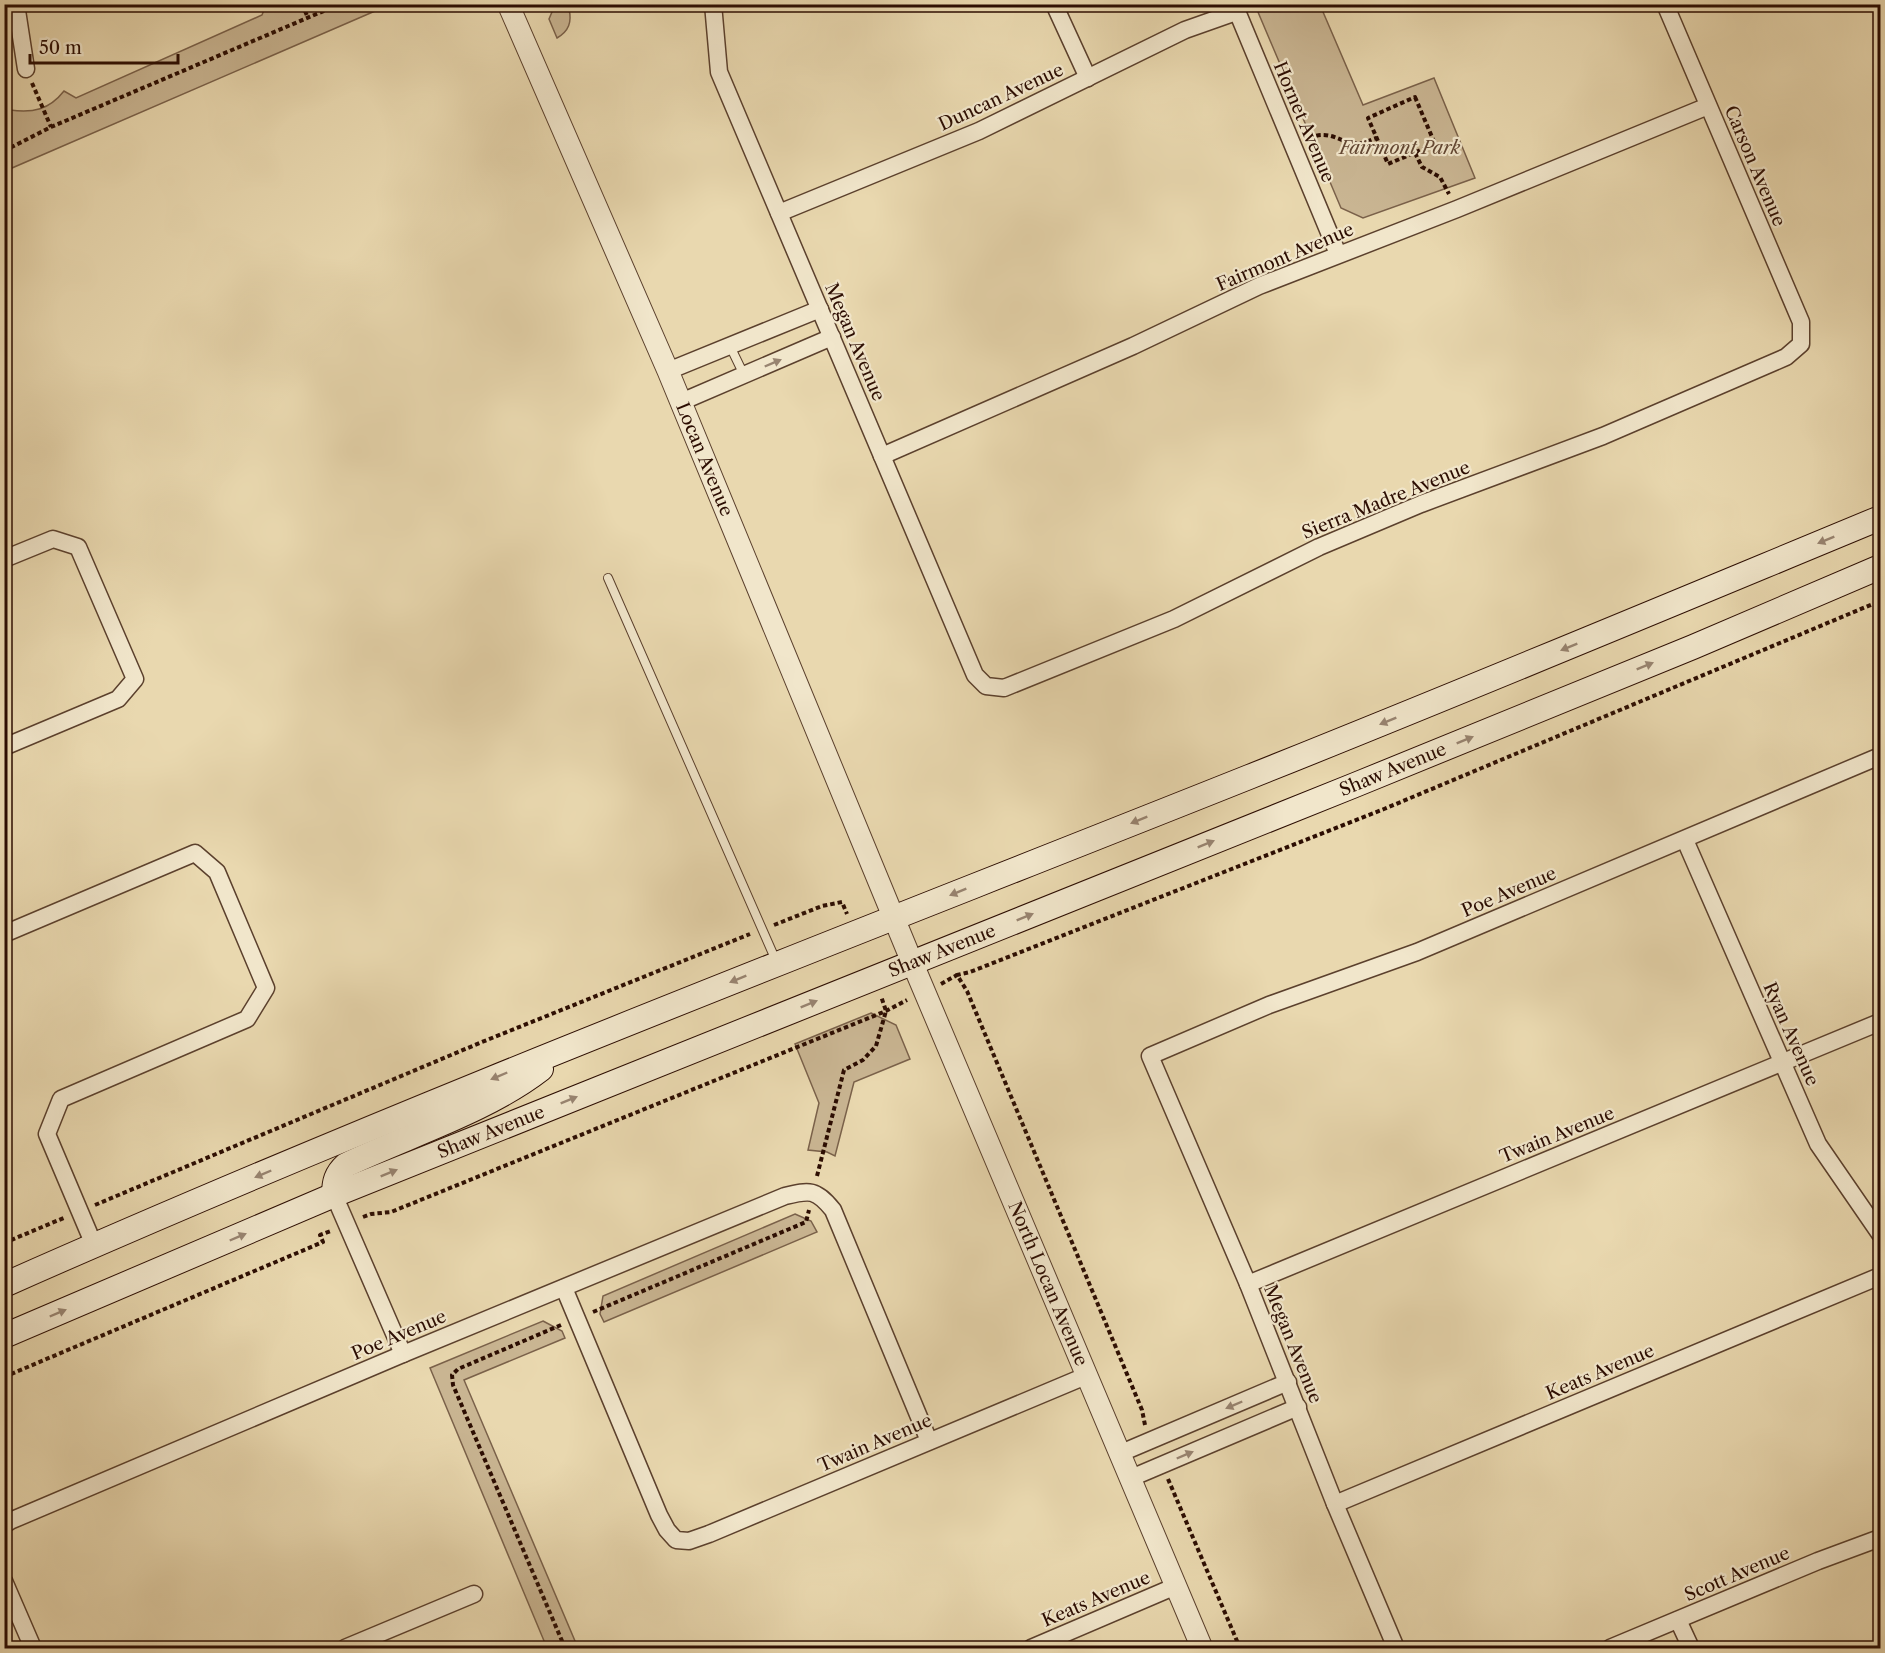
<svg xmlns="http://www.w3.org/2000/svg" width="1885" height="1653" font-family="'Libre Caslon Text',serif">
	<rect width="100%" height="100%" fill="#e9d8af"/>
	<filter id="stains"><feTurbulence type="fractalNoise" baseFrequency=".00333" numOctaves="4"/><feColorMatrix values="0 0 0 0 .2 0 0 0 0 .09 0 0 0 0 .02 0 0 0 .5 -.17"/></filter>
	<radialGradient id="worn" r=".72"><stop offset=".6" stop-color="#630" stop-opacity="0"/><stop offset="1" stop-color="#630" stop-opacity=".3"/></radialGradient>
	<g fill="#c9b592" stroke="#7a614a" stroke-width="1.5">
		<path d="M266,5H389L5,171V126L10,110C33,113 49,110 64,91L76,98L262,15Z"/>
		<path d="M555,5H578L569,9C572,22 569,31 557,38L549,19Z"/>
		<polygon points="1255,5 1320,5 1363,105 1434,78 1475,178 1363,218 1341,208"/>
		<polygon points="871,1013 896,1025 910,1059 854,1082 835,1156 827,1152 808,1150 819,1103 795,1044"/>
		<polygon points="795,1214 811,1221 817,1232 604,1322 600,1314 603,1296"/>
		<polygon points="543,1321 562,1331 565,1338 464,1380 578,1648 547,1648 430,1368"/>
	</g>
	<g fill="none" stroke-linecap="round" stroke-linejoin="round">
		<defs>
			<g id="service">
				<polyline points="730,346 744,375"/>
				<polyline points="608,578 777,963"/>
			</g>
			<g id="minor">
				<polyline points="16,4 26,69"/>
				<polyline points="713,4 719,72 975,675 986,686 1004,688 1174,619 1319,547 1421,504 1603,436 1786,357 1801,344 1801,322 1665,4"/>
				<polyline points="1054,4 1088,78"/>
				<polyline points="1234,4 1338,254"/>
				<polyline points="779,213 979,131 1185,30 1236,12"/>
				<polyline points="668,371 820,309"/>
				<polyline points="681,402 832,337"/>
				<polyline points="882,456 1133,346 1259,286 1457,209 1708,106"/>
				<polyline points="4,559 53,539 78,547 135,679 118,699 4,747"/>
				<polyline points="1685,840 1818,1144 1880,1234"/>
				<polyline points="4,934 195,853 217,872 266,988 247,1019 61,1099 47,1134 94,1245"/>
				<polyline points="334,1195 403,1354"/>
				<polyline points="1248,1284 1880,1022"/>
				<polyline points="564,1288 659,1515 667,1530 676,1540 689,1541 709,1534 1088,1375"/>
				<polyline points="1121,1453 1288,1382"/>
				<polyline points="1131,1478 1298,1407"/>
				<polyline points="1335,1504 1880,1276"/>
				<path d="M4,1525L10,1521L403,1354L785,1196C810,1190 816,1189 833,1210L929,1441"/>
				<polyline points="4,1581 33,1648"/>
				<polyline points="1678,1620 1691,1648"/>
				<polyline points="345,1648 474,1594"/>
				<polyline points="1031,1648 1176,1586"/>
				<polyline points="1396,1648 1335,1504 1248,1284 1150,1056 1269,1005 1417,952 1880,756"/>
				<polyline points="1610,1648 1818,1561 1880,1538"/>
			</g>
			<g id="tertiary">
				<path id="s1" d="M508,4L668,371L912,962L1202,1648"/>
			</g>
			<g id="secondary">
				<path d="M334,1195C334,1182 336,1174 346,1165C409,1135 487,1111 541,1069"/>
				<path d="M4,1285C414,1103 833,943 1249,777C1460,693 1670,605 1880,518"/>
				<path id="s2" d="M4,1336L334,1195L1355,785L1693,647L1880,567"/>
			</g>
		</defs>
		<use href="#service" stroke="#5b402d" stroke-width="10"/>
		<use href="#minor" stroke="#5b402d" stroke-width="19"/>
		<use href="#tertiary" stroke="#5b402d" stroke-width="23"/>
		<use href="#secondary" stroke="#2c0d02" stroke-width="26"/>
		<g stroke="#2c0d02" stroke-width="4" stroke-dasharray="4.5 3" stroke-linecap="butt">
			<polyline points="302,4 308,18"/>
			<polyline points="32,83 51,127"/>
			<polygon points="1415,97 1435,144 1388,164 1368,118"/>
			<path d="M1309,138C1333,128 1341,146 1362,143C1367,142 1372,139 1377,138"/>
			<polyline points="4,151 51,127 340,4"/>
			<polyline points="1415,153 1422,167 1440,177 1449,194"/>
			<polyline points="774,925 822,906 842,902 847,914"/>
			<polyline points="941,984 957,975"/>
			<polyline points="817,1176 844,1070 863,1060 876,1046 886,1011 881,996"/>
			<polyline points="95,1205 482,1042 750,934"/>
			<polyline points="363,1217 371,1214 391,1212 886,1011 907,1000"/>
			<polyline points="4,1243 66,1217"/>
			<polyline points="593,1312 806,1222 809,1210"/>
			<polyline points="561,1325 458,1369 452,1375 453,1385 565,1648"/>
			<polyline points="4,1377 323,1242 320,1235 331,1231"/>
			<polyline points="1145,1425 1142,1410 967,991 957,975 970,972 1384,809 1880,601"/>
			<polyline points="1168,1479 1240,1648"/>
		</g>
		<use href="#service" stroke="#f1e6cb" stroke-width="8"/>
		<use href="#minor" stroke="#f1e6cb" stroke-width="16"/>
		<use href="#tertiary" stroke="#f1e6cb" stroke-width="21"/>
		<use href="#secondary" stroke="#f1e6cb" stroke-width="24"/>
	</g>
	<defs><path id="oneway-solid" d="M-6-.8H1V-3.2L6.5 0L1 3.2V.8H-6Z" transform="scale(1.5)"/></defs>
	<g fill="#988471">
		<use href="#oneway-solid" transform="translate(773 363) rotate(-23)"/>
		<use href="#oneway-solid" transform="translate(1826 540) rotate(158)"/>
		<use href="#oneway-solid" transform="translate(1569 647) rotate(158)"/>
		<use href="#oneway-solid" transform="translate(1645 666) rotate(-22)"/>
		<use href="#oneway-solid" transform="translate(1388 721) rotate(158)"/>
		<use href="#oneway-solid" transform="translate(1465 740) rotate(-22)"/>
		<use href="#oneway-solid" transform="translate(1139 820) rotate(158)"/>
		<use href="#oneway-solid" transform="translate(1206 844) rotate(-22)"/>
		<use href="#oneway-solid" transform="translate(958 892) rotate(158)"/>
		<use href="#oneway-solid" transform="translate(1025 917) rotate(-22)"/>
		<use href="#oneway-solid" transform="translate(738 979) rotate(158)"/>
		<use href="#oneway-solid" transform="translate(809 1004) rotate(-22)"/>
		<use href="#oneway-solid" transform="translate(499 1076) rotate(157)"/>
		<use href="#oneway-solid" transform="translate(569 1100) rotate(-22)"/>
		<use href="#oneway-solid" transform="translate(389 1173) rotate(-22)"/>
		<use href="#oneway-solid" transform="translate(263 1174) rotate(157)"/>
		<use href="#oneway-solid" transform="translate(238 1237) rotate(-23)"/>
		<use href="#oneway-solid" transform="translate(58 1313) rotate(-23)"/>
		<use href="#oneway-solid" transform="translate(1234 1405) rotate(157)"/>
		<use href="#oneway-solid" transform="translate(1185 1455) rotate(-23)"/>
	</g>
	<g text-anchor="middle" stroke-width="4.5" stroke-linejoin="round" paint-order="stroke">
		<g font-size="18" fill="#2c0d02" stroke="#f1e6cb">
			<text transform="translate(1001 97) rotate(-25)" y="6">Duncan Avenue</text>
			<text transform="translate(1304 122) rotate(67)" y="6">Hornet Avenue</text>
			<text transform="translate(1755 166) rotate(67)" y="6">Carson Avenue</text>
			<text transform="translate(1285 257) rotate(-23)" y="6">Fairmont Avenue</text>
			<text transform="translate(855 342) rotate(67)" y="6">Megan Avenue</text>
			<text dy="6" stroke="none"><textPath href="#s1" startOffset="496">Locan Avenue</textPath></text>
			<text transform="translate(1386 500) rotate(-22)" y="6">Sierra Madre Avenue</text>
			<text dy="6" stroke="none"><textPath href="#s2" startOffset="1500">Shaw Avenue</textPath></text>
			<text transform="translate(1509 892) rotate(-23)" y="6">Poe Avenue</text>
			<text dy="6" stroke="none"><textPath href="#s2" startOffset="1014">Shaw Avenue</textPath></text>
			<text transform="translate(1791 1034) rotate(66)" y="6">Ryan Avenue</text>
			<text dy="6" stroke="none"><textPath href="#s2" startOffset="528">Shaw Avenue</textPath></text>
			<text transform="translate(1557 1135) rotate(-22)" y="6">Twain Avenue</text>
			<text dy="6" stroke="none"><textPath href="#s1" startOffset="1389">North Locan Avenue</textPath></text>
			<text transform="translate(399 1335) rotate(-23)" y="6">Poe Avenue</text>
			<text transform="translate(1293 1344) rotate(68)" y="6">Megan Avenue</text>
			<text transform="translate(1600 1372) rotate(-23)" y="6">Keats Avenue</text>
			<text transform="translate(875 1443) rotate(-23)" y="6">Twain Avenue</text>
			<text transform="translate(1737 1574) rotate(-23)" y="6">Scott Avenue</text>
			<text transform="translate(1096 1599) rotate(-23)" y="6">Keats Avenue</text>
		</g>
		<g font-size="18" font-style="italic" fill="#634834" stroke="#f1e6cb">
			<text x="1400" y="154">Fairmont Park</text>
		</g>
	</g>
	<rect width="1885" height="1653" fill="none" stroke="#e9d8af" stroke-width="24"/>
	<rect x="6" y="6" width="1873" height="1641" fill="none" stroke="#2c0d02" stroke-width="3"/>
	<rect x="12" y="12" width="1861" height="1629" fill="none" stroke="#2c0d02" stroke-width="1.5"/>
	<path d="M30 54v9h148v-9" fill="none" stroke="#2c0d02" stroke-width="3"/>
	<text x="39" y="54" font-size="18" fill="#2c0d02" stroke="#f1e6cb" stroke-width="4.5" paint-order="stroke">50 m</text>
	<rect width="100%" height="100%" filter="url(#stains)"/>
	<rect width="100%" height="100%" fill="url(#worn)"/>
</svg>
